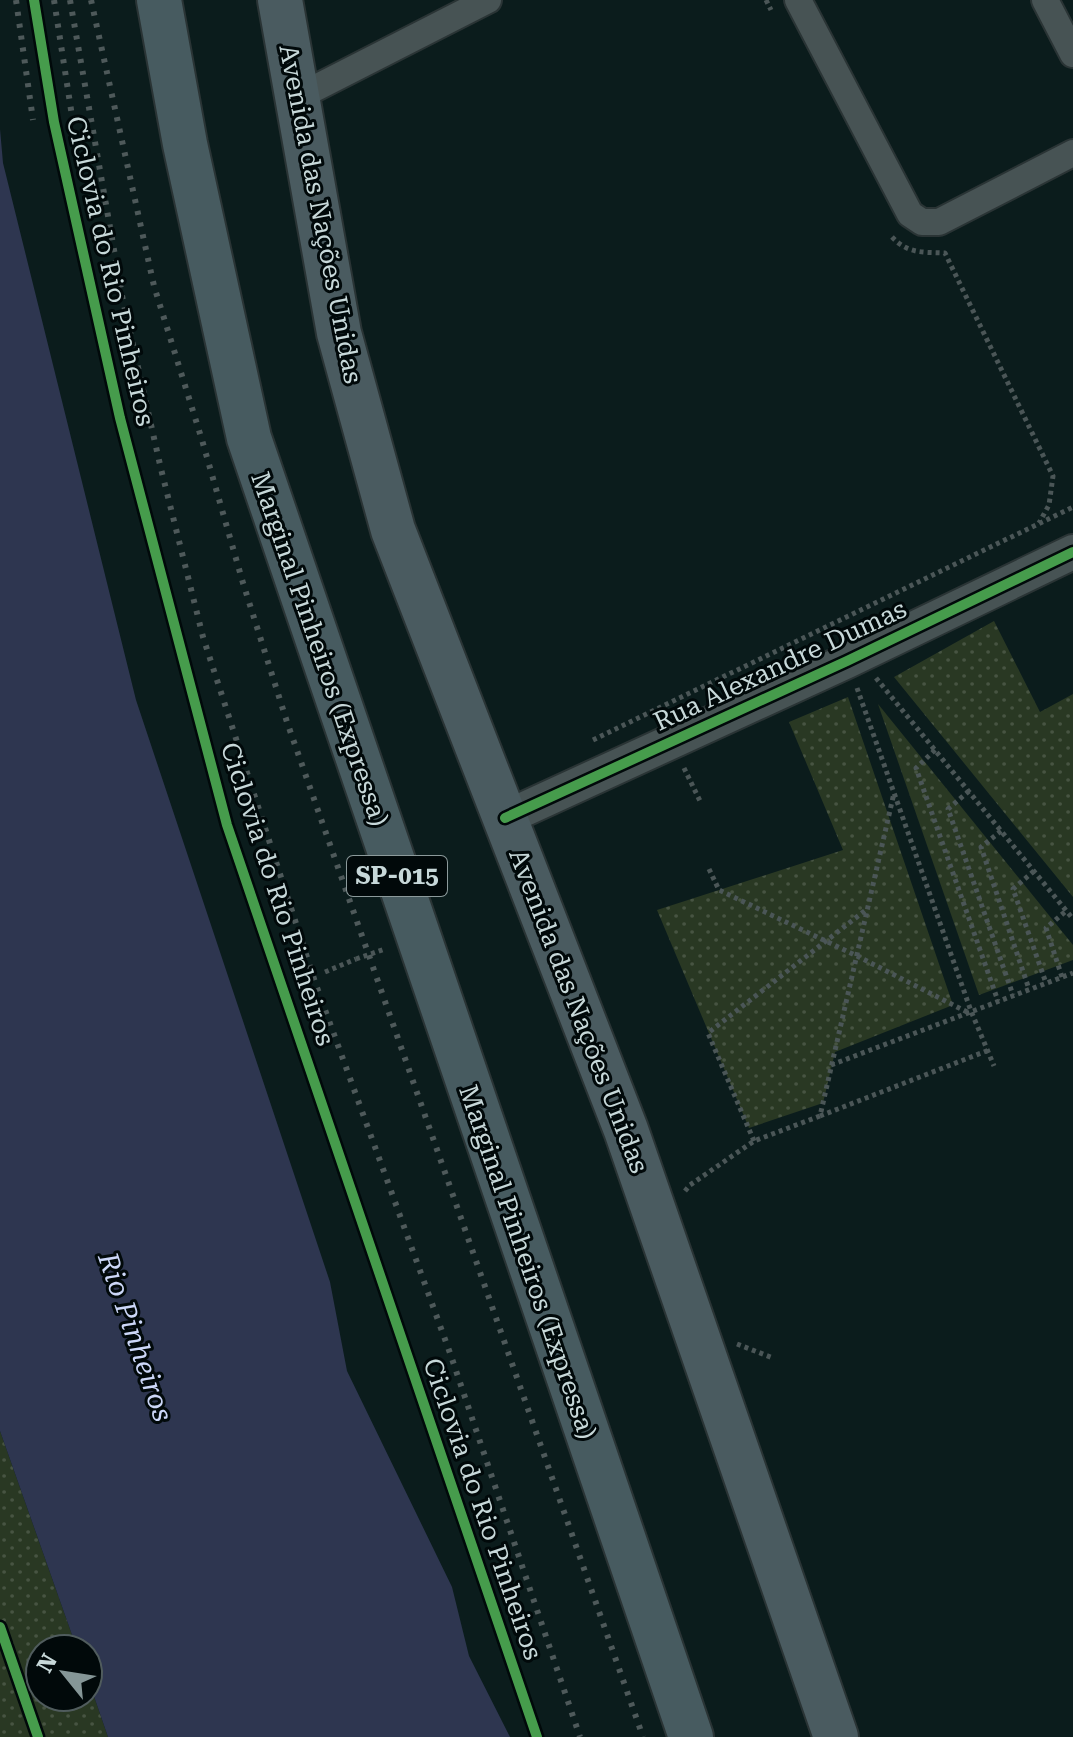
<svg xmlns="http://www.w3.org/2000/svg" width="1073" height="1737" font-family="'Roboto Serif',serif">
	<defs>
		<pattern id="park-dots" width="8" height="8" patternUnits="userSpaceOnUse" patternTransform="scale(2)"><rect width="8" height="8" fill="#293823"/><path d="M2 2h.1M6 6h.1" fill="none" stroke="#475442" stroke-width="1.8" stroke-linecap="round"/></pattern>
	</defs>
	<rect width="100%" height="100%" fill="#0b1c1c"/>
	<g fill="url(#park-dots)">
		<polygon points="994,621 1040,712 1073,694 1073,897 894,677"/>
		<polygon points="848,697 953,1005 835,1052 823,1103 749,1128 657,910 843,850 789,722"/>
		<polygon points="878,704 1073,945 1073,960 979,995"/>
		<polygon points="0,1431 77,1649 40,1649 40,1697 88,1697 88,1679 108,1737 0,1737"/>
	</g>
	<polygon fill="#2e3650" points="0,129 3,163 136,700 330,1282 347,1371 452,1587 469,1656 510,1737 108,1737 88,1679 88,1649 77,1649 0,1431"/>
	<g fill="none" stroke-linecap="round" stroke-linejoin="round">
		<defs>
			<g id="minor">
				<polyline points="798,0 910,214 922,222 939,222 1073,153"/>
				<polyline points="1045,0 1073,54"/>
				<polyline points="296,98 488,0"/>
			</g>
			<polyline id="tertiary" points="505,818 847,661 1073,552"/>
			<polyline id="trunk" points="280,0 339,333 393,530 626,1130 836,1737"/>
			<polyline id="motorway" points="159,0 185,144 249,438 691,1737"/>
		</defs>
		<use href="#minor" stroke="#2a3435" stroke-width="30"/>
		<use href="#tertiary" stroke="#2a3435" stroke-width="38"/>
		<use href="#trunk" stroke="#2a3435" stroke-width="48"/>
		<use href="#motorway" stroke="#2a3435" stroke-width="48"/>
		<g stroke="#4b5657" stroke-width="5" stroke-dasharray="4 4" stroke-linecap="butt">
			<polyline points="766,0 771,10"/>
			<path d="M892,237C908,254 922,252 945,253L1053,476L1049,505L1039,523"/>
			<polyline points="876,678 1073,919"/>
			<polyline points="857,688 971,1011 994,1066"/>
			<polyline points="593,740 1073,507"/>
			<polyline points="935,750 916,768 998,1001"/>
			<polyline points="684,768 701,803"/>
			<polyline points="969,791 948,809 1013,995"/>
			<polyline points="1001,831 981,847 1029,989"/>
			<polyline points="709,869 719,890 857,956 967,1012"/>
			<polyline points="1034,871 1013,889 1046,983"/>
			<polyline points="325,972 356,959"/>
			<polyline points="1062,977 1046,928 1066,911"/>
			<polyline points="831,1065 1073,973"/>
			<polyline points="820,1116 989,1050"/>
			<polyline points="754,1141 708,1033 867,909"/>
			<polyline points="685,1191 690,1185 754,1141 820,1116 894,793"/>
			<polyline points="737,1344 773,1358"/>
		</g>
		<use href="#minor" stroke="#475354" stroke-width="26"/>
		<use href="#tertiary" stroke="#475354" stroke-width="34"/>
		<use href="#trunk" stroke="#4a5b60" stroke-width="44"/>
		<use href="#motorway" stroke="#475b60" stroke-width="44"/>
		<g stroke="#4e595a" stroke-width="6" stroke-dasharray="4 8" stroke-linecap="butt">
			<polyline points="16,0 33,120"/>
			<polyline points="54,0 72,116"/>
			<polyline points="70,0 123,301 161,469 203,637 316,985 450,1353 580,1737"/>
			<polyline points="91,0 154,286 202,440 243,583 287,722 643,1737"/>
		</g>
		<polyline stroke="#4b5657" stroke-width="5" stroke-dasharray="4 4" stroke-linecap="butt" points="356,959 385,949"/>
		<defs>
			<g id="cycleway">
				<polyline points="34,0 54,122 120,418 227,825 537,1737"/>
				<polyline points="505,818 847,661 1073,552"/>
				<polyline points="0,1627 38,1737"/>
			</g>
		</defs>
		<use href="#cycleway" stroke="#01090a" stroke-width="15"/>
		<use href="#cycleway" stroke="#469c4c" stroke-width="10"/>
	</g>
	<g text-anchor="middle" stroke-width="6" stroke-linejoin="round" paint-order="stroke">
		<rect fill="#01090a" stroke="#8c9a9b" stroke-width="2" x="347" y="856" width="100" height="40" rx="6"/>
		<g font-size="24" font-weight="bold" fill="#c7d8d9">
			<text x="397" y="884">SP-015</text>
		</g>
		<g font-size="26" fill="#c7d8d9" stroke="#01090a">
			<text transform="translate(321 214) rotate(79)" y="9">Avenida das Nações Unidas</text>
			<text transform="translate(111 271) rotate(77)" y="9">Ciclovia do Rio Pinheiros</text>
			<text transform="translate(320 649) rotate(71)" y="9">Marginal Pinheiros (Expressa)</text>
			<text transform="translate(780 665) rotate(-25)" y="9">Rua Alexandre Dumas</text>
			<text transform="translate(278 894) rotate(72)" y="9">Ciclovia do Rio Pinheiros</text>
			<text transform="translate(579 1011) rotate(69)" y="9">Avenida das Nações Unidas</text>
			<text transform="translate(528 1262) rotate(71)" y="9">Marginal Pinheiros (Expressa)</text>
			<text transform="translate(483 1509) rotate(71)" y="9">Ciclovia do Rio Pinheiros</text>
		</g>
		<g font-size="28" font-style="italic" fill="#ccd7f8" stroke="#01090a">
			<text transform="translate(136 1337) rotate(71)" y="10">Rio Pinheiros</text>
		</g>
	</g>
	<g transform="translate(64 1673) rotate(300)"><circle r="38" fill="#01090a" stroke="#505c5d" stroke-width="2"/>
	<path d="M0-6L14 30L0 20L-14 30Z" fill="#859697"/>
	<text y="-12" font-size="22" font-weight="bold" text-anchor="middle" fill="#c7d8d9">N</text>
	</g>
</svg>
